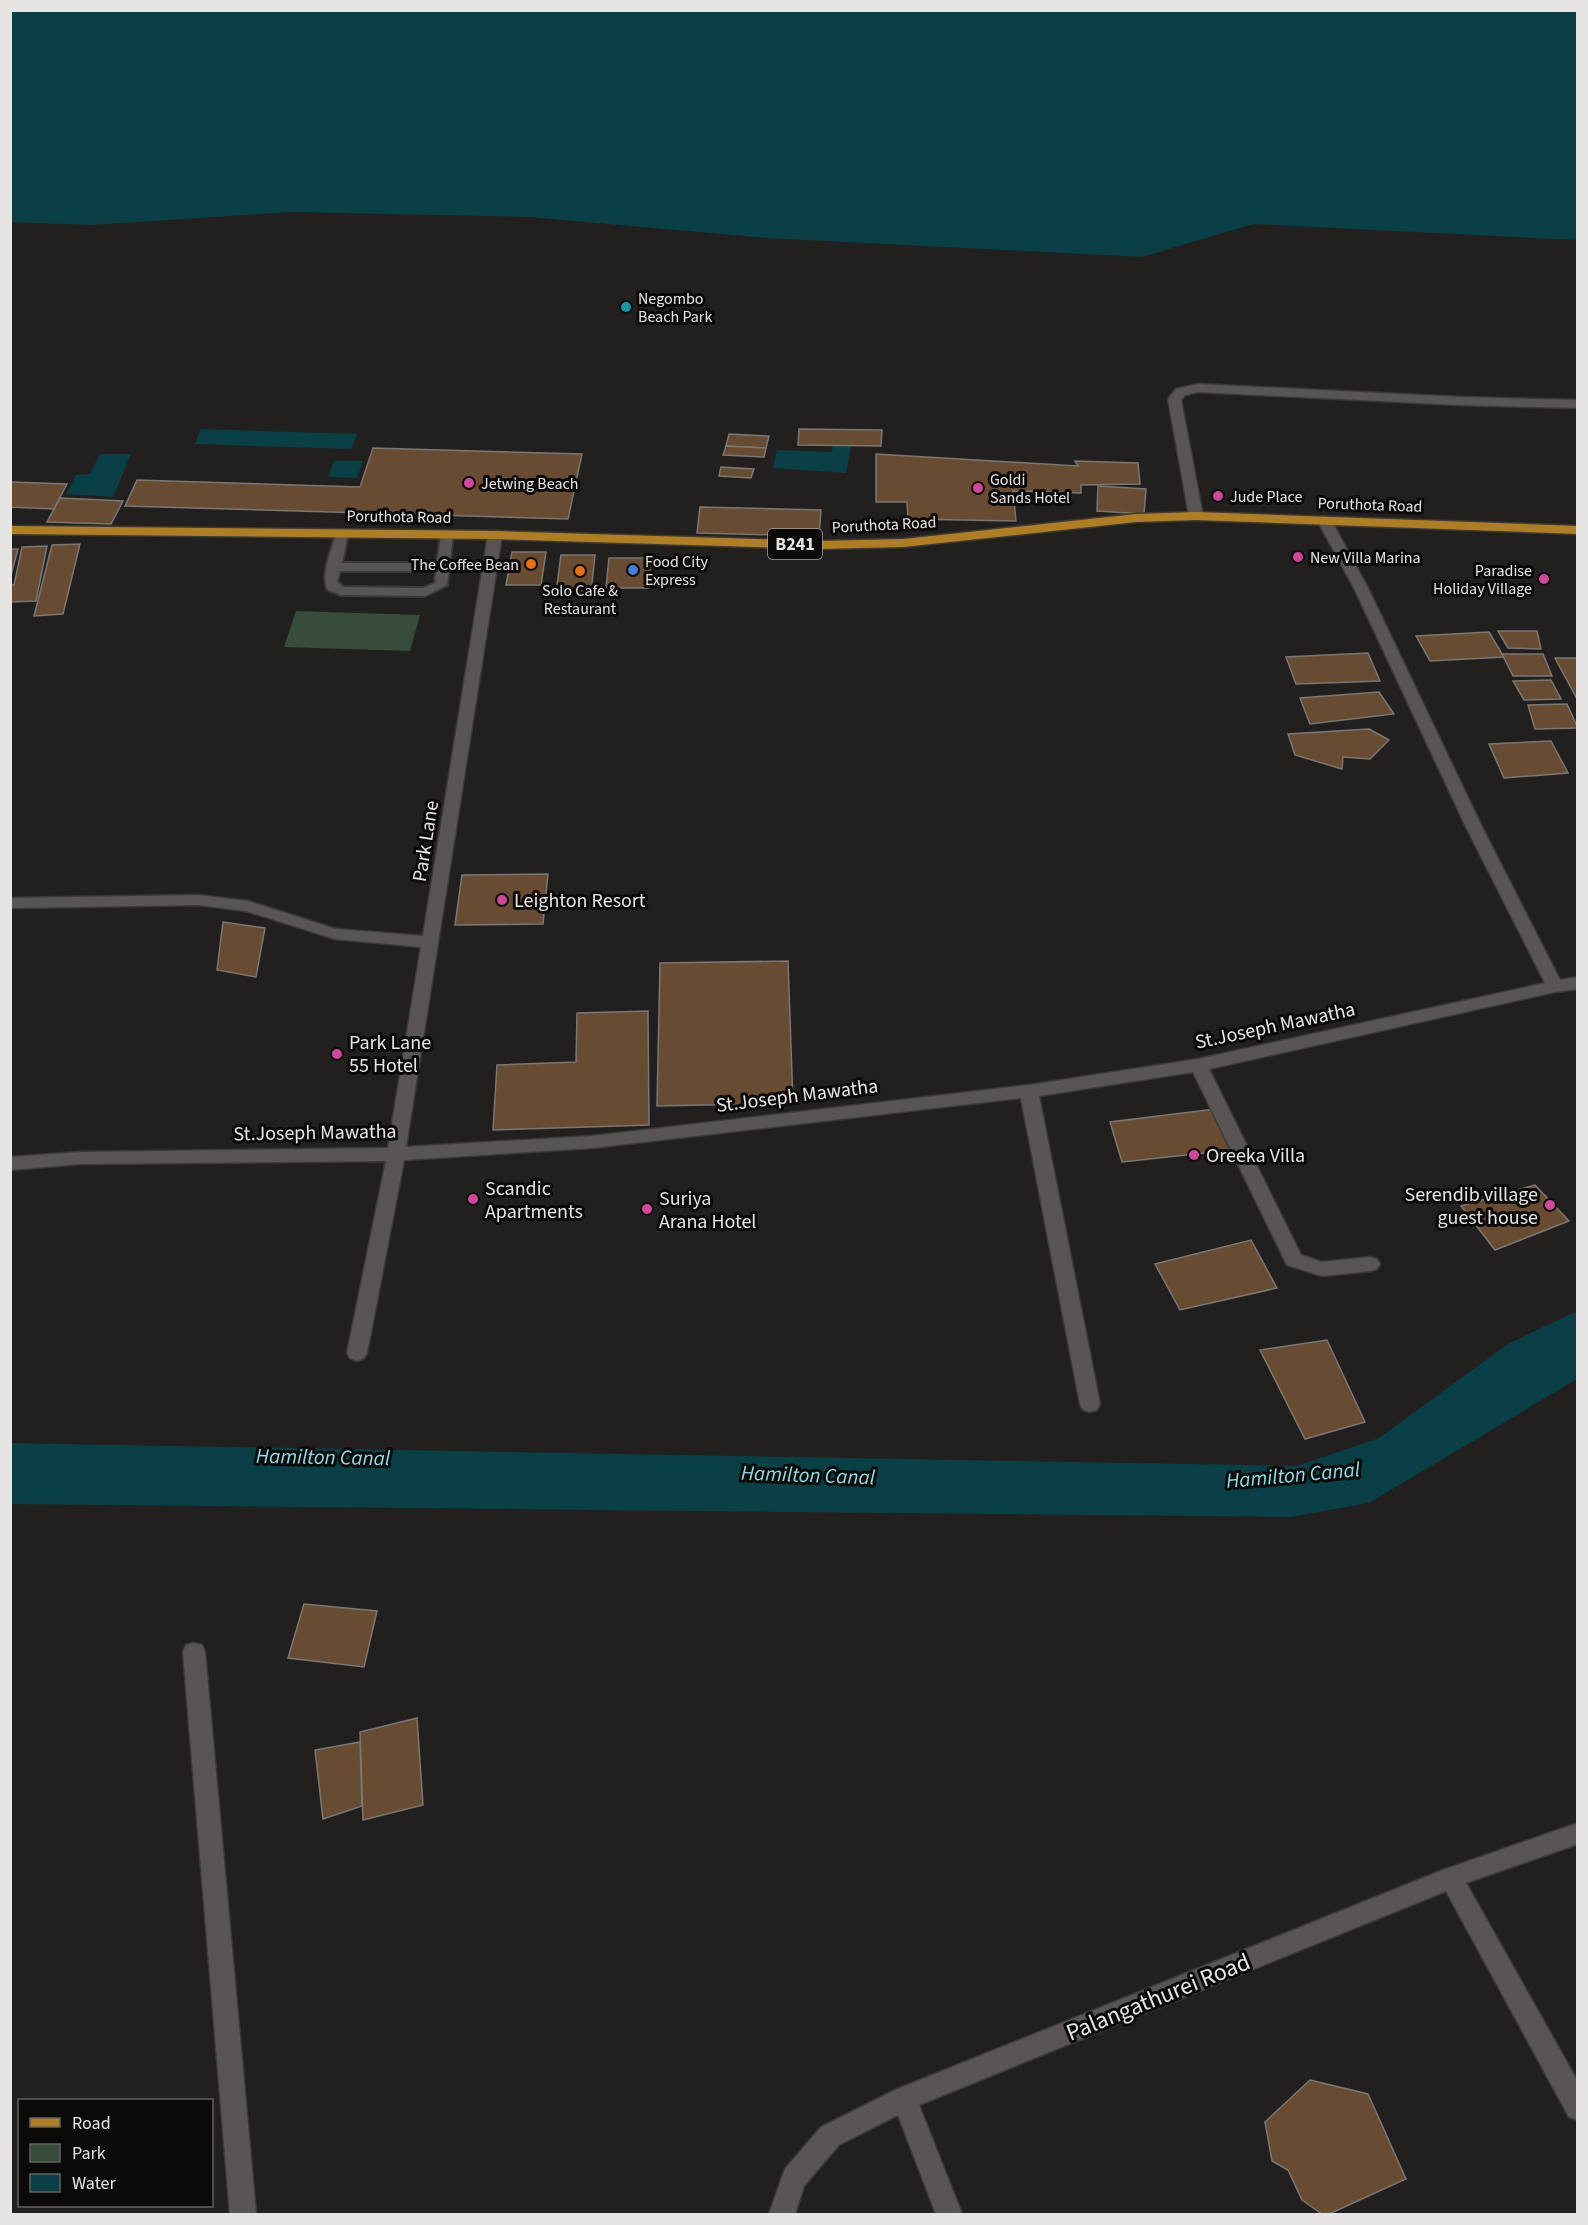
<svg xmlns="http://www.w3.org/2000/svg" width="1588" height="2225" font-family="'Source Sans 3',sans-serif">
	<rect width="100%" height="100%" fill="#22201f"/>
	<polygon fill="#384c3c" points="296,611 420,615 410,651 284,647"/>
	<g fill="#084046">
		<polygon points="11,10 1577,11 1577,240 1253,224 1142,257 767,238 529,217 291,212 91,225 11,222"/>
		<polygon points="201,429 357,434 351,449 195,444"/>
		<polygon points="833,445 851,446 846,473 773,468 777,450 832,452"/>
		<polygon points="100,454 131,454 113,497 66,494 76,475 90,474"/>
		<polygon points="334,461 363,461 357,478 328,477"/>
		<polygon points="1577,1311 1577,1379 1369,1503 1290,1517 11,1504 11,1443 1297,1466 1379,1438 1508,1344"/>
	</g>
	<g fill="#684c32" stroke="#7a7775" stroke-width="1.5">
		<polygon points="799,429 882,430 881,446 798,445"/>
		<polygon points="729,434 769,436 766,448 726,446"/>
		<polygon points="726,446 766,448 764,457 723,455"/>
		<polygon points="373,448 582,454 568,519 125,506 137,480 360,487"/>
		<polygon points="876,454 1078,466 1075,461 1138,463 1140,484 1081,485 1081,493 1013,491 1016,521 908,519 907,502 876,502"/>
		<polygon points="721,467 754,469 751,478 719,476"/>
		<polygon points="10,482 67,484 54,509 10,507"/>
		<polygon points="1098,486 1146,489 1144,514 1097,511"/>
		<polygon points="60,498 123,501 111,524 47,522"/>
		<polygon points="700,507 821,510 819,536 697,533"/>
		<polygon points="80,544 63,614 34,616 52,545"/>
		<polygon points="47,546 36,601 10,602 10,585 14,585 22,547"/>
		<polygon points="10,549 18,549 10,579"/>
		<polygon points="512,552 546,552 541,585 506,585"/>
		<polygon points="561,555 595,555 591,593 556,593"/>
		<polygon points="609,558 651,558 648,588 606,588"/>
		<polygon points="1498,631 1537,631 1541,649 1508,648"/>
		<polygon points="1489,632 1504,657 1430,661 1416,636"/>
		<polygon points="1368,653 1380,681 1296,684 1286,657"/>
		<polygon points="1502,654 1543,654 1552,676 1513,676"/>
		<polygon points="1555,658 1578,658 1578,701"/>
		<polygon points="1551,680 1561,699 1524,700 1513,681"/>
		<polygon points="1379,692 1394,714 1310,724 1300,698"/>
		<polygon points="1567,704 1578,728 1535,729 1528,705"/>
		<polygon points="1369,729 1389,740 1370,759 1343,757 1342,769 1295,755 1288,734"/>
		<polygon points="1551,741 1568,773 1504,778 1489,744"/>
		<polygon points="548,874 543,924 455,925 462,875"/>
		<polygon points="223,922 265,928 256,977 217,970"/>
		<polygon points="788,961 793,1103 657,1106 660,963"/>
		<polygon points="648,1011 649,1125 493,1130 497,1065 576,1062 577,1013"/>
		<polygon points="1215,1109 1232,1150 1122,1162 1110,1122"/>
		<polygon points="1535,1185 1569,1221 1495,1250 1461,1206"/>
		<polygon points="1251,1240 1277,1288 1180,1310 1155,1264"/>
		<polygon points="1327,1340 1365,1422 1305,1439 1260,1350"/>
		<polygon points="304,1604 377,1611 364,1667 288,1658"/>
		<polygon points="417,1718 423,1805 363,1820 360,1732"/>
		<polygon points="360,1742 362,1806 323,1819 315,1750"/>
		<polygon points="1310,2080 1368,2094 1406,2179 1329,2214 1322,2214 1302,2200 1288,2170 1272,2161 1265,2122"/>
	</g>
	<g fill="none" stroke-linecap="round" stroke-linejoin="round">
		<defs>
			<path id="lane" d="M342,530L348,534L342,563H437L441,535L447,531L451,532L453,535L447,585L425,596L341,595L328,590C320,575 332,550 336,534ZM340,571H436L435,583L423,588L343,587L337,581Z"/>
			<g id="street">
				<polygon points="1198,384 1460,397 1578,400 1578,408 1460,405 1198,392 1185,395 1181,400 1203,516 1196,520 1189,516 1168,399 1176,389"/>
				<polygon points="1324,516 1331,520 1368,588 1482,827 1560,980 1578,977 1578,989 1555,992 1209,1069 1301,1255 1322,1262 1370,1257 1377,1259 1380,1264 1377,1269 1370,1271 1322,1276 1287,1265 1193,1072 1039,1096 1100,1404 1097,1410 1090,1412 1083,1410 1080,1404 1021,1098 592,1148 404,1160 367,1353 364,1358 357,1361 350,1358 347,1353 386,1161 80,1164 10,1170 10,1157 80,1152 388,1148 421,947 335,939 246,911 198,905 10,908 10,898 198,895 248,901 336,929 423,936 488,535 495,531 502,535 406,1147 592,1136 1029,1085 1198,1059 1545,983 1466,827 1354,588 1317,520"/>
				<polygon points="194,1643 202,1645 205,1652 256,2214 230,2214 183,1652 186,1645"/>
				<polygon points="1578,1823 1578,1844 1466,1883 1578,2082 1578,2120 1569,2117 1446,1891 919,2105 962,2214 936,2214 898,2115 839,2145 804,2186 795,2214 769,2214 785,2169 821,2127 895,2090 1443,1870"/>
			</g>
			<polygon id="primary" points="1196,512 1578,526 1578,534 1196,520 1136,522 903,547 819,549 495,539 10,534 10,526 495,531 819,541 903,539 1136,514"/>
		</defs>
		<use href="#lane" stroke="#3c3a39" stroke-width="4"/>
		<use href="#street" stroke="#3c3a39" stroke-width="3"/>
		<use href="#primary" stroke="#3c3a39" stroke-width="3"/>
		<use href="#lane" fill="#585554" fill-rule="evenodd"/>
		<use href="#street" fill="#585554" fill-rule="evenodd"/>
		<use href="#primary" fill="#b07e22" fill-rule="evenodd"/>
	</g>
	<circle fill="#0f9aa8" stroke="#0b0a09" stroke-width="2" cx="626" cy="307" r="6"/>
	<g fill="#d1479c" stroke="#0b0a09" stroke-width="2">
		<circle cx="469" cy="483" r="6"/>
		<circle cx="978" cy="488" r="6"/>
		<circle cx="1218" cy="496" r="6"/>
		<circle cx="1298" cy="557" r="6"/>
		<circle cx="1544" cy="579" r="6"/>
		<circle cx="502" cy="900" r="6"/>
		<circle cx="337" cy="1054" r="6"/>
		<circle cx="1194" cy="1155" r="6"/>
		<circle cx="473" cy="1199" r="6"/>
		<circle cx="1550" cy="1205" r="6"/>
		<circle cx="647" cy="1209" r="6"/>
	</g>
	<g fill="#e8710a" stroke="#0b0a09" stroke-width="2">
		<circle cx="531" cy="564" r="6"/>
		<circle cx="580" cy="571" r="6"/>
	</g>
	<circle fill="#3f7fe0" stroke="#0b0a09" stroke-width="2" cx="633" cy="570" r="6"/>
	<g text-anchor="middle" stroke-width="6" stroke-linejoin="round" paint-order="stroke">
		<g font-size="16" fill="#e6e5e4" stroke="#0b0a09" text-anchor="start">
			<text x="638" y="304">Negombo<tspan x="638" dy="18">Beach Park</tspan></text>
			<text x="990" y="485">Goldi<tspan x="990" dy="18">Sands Hotel</tspan></text>
			<text x="481" y="489">Jetwing Beach</text>
			<text x="1230" y="502">Jude Place</text>
			<text x="1310" y="563">New Villa Marina</text>
			<text x="645" y="567">Food City<tspan x="645" dy="18">Express</tspan></text>
			<text x="519" y="570" text-anchor="end">The Coffee Bean</text>
			<text x="1532" y="576" text-anchor="end">Paradise<tspan x="1532" dy="18">Holiday Village</tspan></text>
			<text x="580" y="596" text-anchor="middle">Solo Cafe &amp;<tspan x="580" dy="18">Restaurant</tspan></text>
		</g>
		<g font-size="16" fill="#e6e5e4" stroke="#0b0a09">
			<text transform="translate(1370 504) rotate(2)" y="6">Poruthota Road</text>
			<text transform="translate(399 516) rotate(1)" y="6">Poruthota Road</text>
			<text transform="translate(884 524) rotate(-3)" y="6">Poruthota Road</text>
		</g>
		<rect fill="#0b0a09" stroke="#a4a3a2" stroke-width="1.5" x="768" y="529" width="54" height="30" rx="4.5"/>
		<g font-size="18" font-weight="bold" fill="#e6e5e4">
			<text x="795" y="550">B241</text>
		</g>
		<g font-size="20" fill="#e6e5e4" stroke="#0b0a09">
			<text transform="translate(425 841) rotate(-81)" y="7">Park Lane</text>
			<text transform="translate(1275 1025) rotate(-12)" y="7">St.Joseph Mawatha</text>
			<text transform="translate(797 1095) rotate(-7)" y="7">St.Joseph Mawatha</text>
			<text transform="translate(315 1132) rotate(-1)" y="7">St.Joseph Mawatha</text>
		</g>
		<g font-size="20" fill="#e6e5e4" stroke="#0b0a09" text-anchor="start">
			<text x="514" y="907">Leighton Resort</text>
			<text x="349" y="1049">Park Lane<tspan x="349" dy="23">55 Hotel</tspan></text>
			<text x="1206" y="1162">Oreeka Villa</text>
			<text x="485" y="1195">Scandic<tspan x="485" dy="23">Apartments</tspan></text>
			<text x="1538" y="1201" text-anchor="end">Serendib village<tspan x="1538" dy="23">guest house</tspan></text>
			<text x="659" y="1205">Suriya<tspan x="659" dy="23">Arana Hotel</tspan></text>
		</g>
		<g font-size="21" font-style="italic" fill="#89dfea" stroke="#0b0a09">
			<text transform="translate(323 1457) rotate(1)" y="7">Hamilton Canal</text>
			<text transform="translate(808 1475) rotate(2)" y="7">Hamilton Canal</text>
			<text transform="translate(1293 1475) rotate(-5)" y="7">Hamilton Canal</text>
		</g>
		<g font-size="24" fill="#e6e5e4" stroke="#0b0a09">
			<text transform="translate(1158 1997) rotate(-22)" y="8">Palangathurei Road</text>
		</g>
	</g>
	<rect width="1588" height="2225" fill="none" stroke="#e6e5e4" stroke-width="24"/>
	<rect x="18" y="2099" width="195" height="108" fill="#0b0a09" stroke="#636261" stroke-width="1.5"/>
	<rect x="30" y="2118" width="30" height="9" fill="#b07e22" stroke="#636261" stroke-width="1.5"/>
	<text x="72" y="2129" font-size="18" fill="#e6e5e4">Road</text>
	<rect x="30" y="2144" width="30" height="18" fill="#384c3c" stroke="#636261" stroke-width="1.5"/>
	<text x="72" y="2159" font-size="18" fill="#e6e5e4">Park</text>
	<rect x="30" y="2174" width="30" height="18" fill="#084046" stroke="#636261" stroke-width="1.5"/>
	<text x="72" y="2189" font-size="18" fill="#e6e5e4">Water</text>
</svg>
